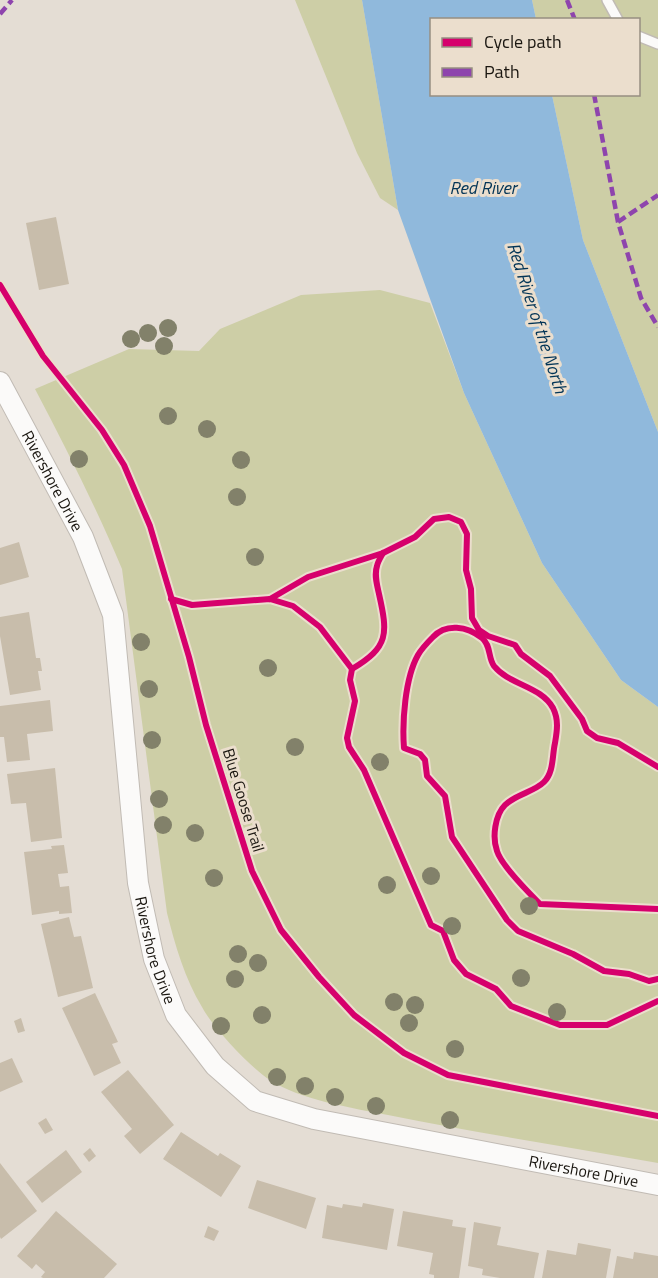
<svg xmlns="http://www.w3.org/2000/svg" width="658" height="1278" font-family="'Titillium Web',sans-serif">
	<rect width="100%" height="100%" fill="#e4ddd4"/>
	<g fill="#cdcea6">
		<polygon points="295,0 362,0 398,210 380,198 357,153"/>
		<polygon points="532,0 658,0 658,432 583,240 552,95 638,94 638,20 536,19"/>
		<path d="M380,290L430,303L464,393L542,563L621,680L658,707V1163C568,1147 478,1133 388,1115C353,1108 300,1100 270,1080C251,1068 213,1028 202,1007C185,979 175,945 167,913L122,569C96,507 66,448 35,389L129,349L199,351L220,329L301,295Z"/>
	</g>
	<polygon fill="#90b9dc" points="362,0 532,0 536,19 432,20 432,94 552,95 583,240 658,432 658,707 621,680 542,563 464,393 398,210"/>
	<g fill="#c8bdab">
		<polygon points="56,217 69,284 39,290 26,223"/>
		<polygon points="19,542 29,577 0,585 0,548"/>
		<polygon points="29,612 36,658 40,658 42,671 38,671 41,690 10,695 0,636 0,617"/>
		<polygon points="50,700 53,731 27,734 30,760 7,762 4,737 0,737 0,706"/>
		<polygon points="55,768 62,838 31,842 26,803 11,804 7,774"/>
		<polygon points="64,845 68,873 58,874 60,887 69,886 72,913 59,914 59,911 32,915 24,852 52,849 51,846"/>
		<polygon points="69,917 74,937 81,936 93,988 58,997 41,924"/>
		<polygon points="95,993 118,1042 112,1044 121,1063 94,1076 62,1008"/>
		<polygon points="21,1018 25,1031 18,1033 14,1021"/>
		<polygon points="12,1058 23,1082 0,1092 0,1063"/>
		<polygon points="128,1070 174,1125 140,1154 124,1136 132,1129 101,1092"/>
		<polygon points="46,1118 53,1130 45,1134 38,1123"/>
		<polygon points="181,1132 218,1156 220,1153 241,1166 221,1197 163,1159"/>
		<polygon points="90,1148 96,1156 89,1162 83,1154"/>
		<polygon points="66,1150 82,1172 42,1203 26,1182"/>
		<polygon points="0,1163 37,1211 1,1239 0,1237"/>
		<polygon points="257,1180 316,1198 306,1229 248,1208"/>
		<polygon points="363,1203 394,1209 387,1250 322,1238 327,1205 342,1208 343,1204 362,1207"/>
		<polygon points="56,1211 117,1264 104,1278 43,1278 41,1277 45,1272 36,1264 32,1269 17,1256"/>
		<polygon points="403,1211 453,1220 452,1226 466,1228 459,1278 434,1278 434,1275 429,1274 433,1253 397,1246"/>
		<polygon points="474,1222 501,1227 497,1245 539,1253 534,1278 500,1278 482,1275 483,1269 468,1266"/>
		<polygon points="208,1226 219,1231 214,1241 204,1237"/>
		<polygon points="578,1243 611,1249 606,1278 542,1278 547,1250 576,1255"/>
		<polygon points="634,1252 658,1256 658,1278 613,1278 617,1256 633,1259"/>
	</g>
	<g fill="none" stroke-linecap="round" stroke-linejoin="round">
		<defs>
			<g id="lane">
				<polyline points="607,0 618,20"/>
				<polyline points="638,36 658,44"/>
			</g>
			<g id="street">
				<path id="s1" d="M0,382L83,537L113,615L138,883L154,959L176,1015L215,1066L255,1101L314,1119L658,1185"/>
			</g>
		</defs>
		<use href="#lane" stroke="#c1bbb4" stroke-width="12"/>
		<use href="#street" stroke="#c1bbb4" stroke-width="22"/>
		<use href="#lane" stroke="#fbfaf9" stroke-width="9"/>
		<use href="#street" stroke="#fbfaf9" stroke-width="20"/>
		<g stroke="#8e44ad" stroke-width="4.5" stroke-dasharray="9 4.5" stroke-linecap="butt">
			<polyline points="567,0 575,20"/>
			<polyline points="0,14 12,0"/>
			<polyline points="594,94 618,222 641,298 658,327"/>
			<polyline points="618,222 658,195"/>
		</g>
		<defs>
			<g id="cycleway">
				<polyline points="0,285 43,356 102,430 124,465 150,526 189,657 206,725 252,871 281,930 319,977 354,1015 404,1053 448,1075 658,1116"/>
				<path d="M383,553C381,557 378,561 377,566C374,575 377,585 379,594C388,634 389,647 352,669L350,680L355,701L347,738L349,747L364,770L431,925L443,931L454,960L466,974L496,989L511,1006L560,1025H607L658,1001"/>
				<polyline points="171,599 192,605 270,599 293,606 320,627 352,669"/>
				<polyline points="270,599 308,577 383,553 415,537 434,519 449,517 461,522 467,534 466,570 471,589 472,618 479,630 488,636 515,645 521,654 550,676 582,719 587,731 597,738 618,743 658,767"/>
				<path d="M658,909L540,904C529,893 501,865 497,851C492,837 495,815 505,805C516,794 534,792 544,782C554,772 552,756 555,743C557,731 559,720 553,708C541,686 509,685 494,666C488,658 491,645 482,638C467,626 446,623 433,637C428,642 422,648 418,655C405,678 402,722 404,748L420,754L425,760L427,776L445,796L452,837L507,920L518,931L573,954L604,971L629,974L649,981L658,979"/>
			</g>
		</defs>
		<use href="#cycleway" stroke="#ebdecd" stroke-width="10"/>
		<use href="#cycleway" stroke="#d6006c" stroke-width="6"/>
	</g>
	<g fill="#82816a">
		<circle cx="168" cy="328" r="9"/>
		<circle cx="148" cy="333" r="9"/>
		<circle cx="131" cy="339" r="9"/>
		<circle cx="164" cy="346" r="9"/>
		<circle cx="168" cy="416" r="9"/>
		<circle cx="207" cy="429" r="9"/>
		<circle cx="79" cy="459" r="9"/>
		<circle cx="241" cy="460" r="9"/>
		<circle cx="237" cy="497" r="9"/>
		<circle cx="255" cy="557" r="9"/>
		<circle cx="141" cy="642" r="9"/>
		<circle cx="268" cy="668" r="9"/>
		<circle cx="149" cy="689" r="9"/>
		<circle cx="152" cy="740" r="9"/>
		<circle cx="295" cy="747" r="9"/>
		<circle cx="380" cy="762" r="9"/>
		<circle cx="159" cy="799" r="9"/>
		<circle cx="163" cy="825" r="9"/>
		<circle cx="195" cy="833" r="9"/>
		<circle cx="431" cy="876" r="9"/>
		<circle cx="214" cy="878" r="9"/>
		<circle cx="387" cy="885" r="9"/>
		<circle cx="529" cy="906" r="9"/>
		<circle cx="452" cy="926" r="9"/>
		<circle cx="238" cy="954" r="9"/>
		<circle cx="258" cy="963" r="9"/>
		<circle cx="521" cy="978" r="9"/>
		<circle cx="235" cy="979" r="9"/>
		<circle cx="394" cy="1002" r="9"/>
		<circle cx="415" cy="1005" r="9"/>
		<circle cx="557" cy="1012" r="9"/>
		<circle cx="262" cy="1015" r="9"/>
		<circle cx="409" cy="1023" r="9"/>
		<circle cx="221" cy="1026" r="9"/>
		<circle cx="455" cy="1049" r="9"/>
		<circle cx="277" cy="1077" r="9"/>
		<circle cx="305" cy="1086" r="9"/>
		<circle cx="335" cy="1097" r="9"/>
		<circle cx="376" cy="1106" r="9"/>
		<circle cx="450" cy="1120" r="9"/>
	</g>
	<g text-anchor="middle" stroke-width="6" stroke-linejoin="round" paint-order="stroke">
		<g font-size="16" fill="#1a1610" stroke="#ebdecd">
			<text dy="6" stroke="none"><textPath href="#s1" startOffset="112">Rivershore Drive</textPath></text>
			<text transform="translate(244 800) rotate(73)" y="6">Blue Goose Trail</text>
			<text dy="6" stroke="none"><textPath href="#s1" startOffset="598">Rivershore Drive</textPath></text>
			<text dy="6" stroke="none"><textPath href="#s1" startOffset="1120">Rivershore Drive</textPath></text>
		</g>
		<g font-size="18" font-style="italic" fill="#023456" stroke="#ebdecd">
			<text x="483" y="194">Red River</text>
			<text transform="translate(537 318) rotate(72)" y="6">Red River of the North</text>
		</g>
	</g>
	<rect x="430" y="18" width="210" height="78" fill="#ebdecd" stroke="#978e81" stroke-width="1.5"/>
	<rect x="442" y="38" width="30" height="9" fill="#d6006c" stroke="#978e81" stroke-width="1.5"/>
	<text x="484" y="48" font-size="18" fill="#1a1610">Cycle path</text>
	<rect x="442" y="68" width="30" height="9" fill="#8e44ad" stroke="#978e81" stroke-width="1.5"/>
	<text x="484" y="78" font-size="18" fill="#1a1610">Path</text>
</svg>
